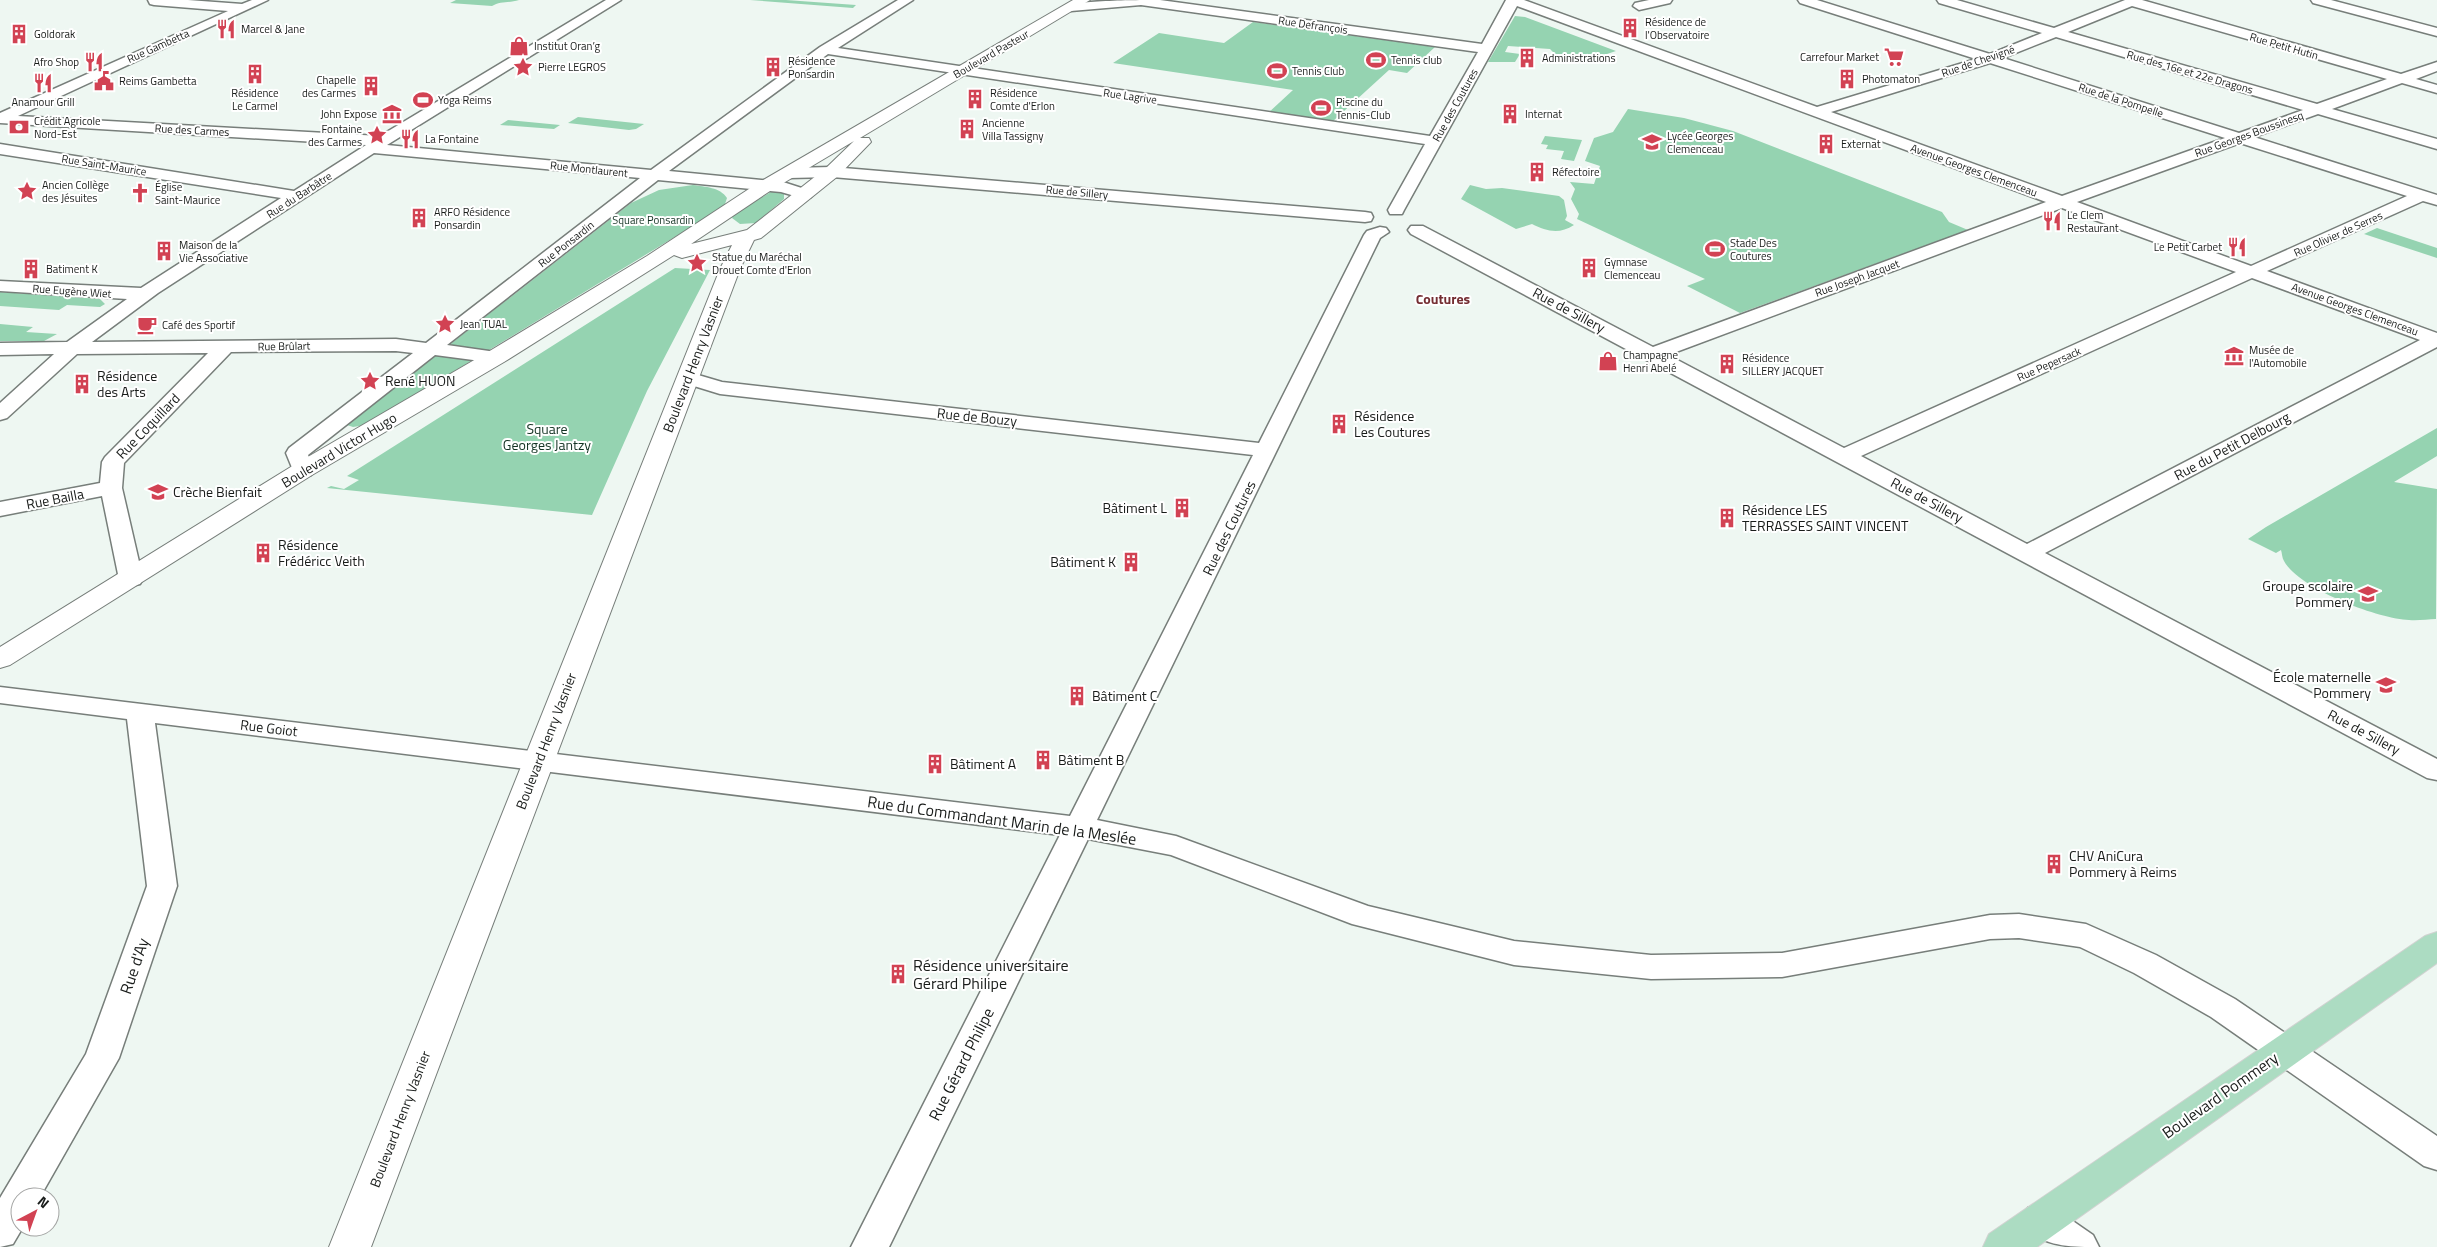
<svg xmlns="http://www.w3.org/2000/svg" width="2437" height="1247" font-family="'Titillium Web',sans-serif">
	<rect width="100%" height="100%" fill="#eef7f2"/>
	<g fill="#95d3b1">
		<path d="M456,0H519C510,3 500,1 492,6L450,3Z"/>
		<polygon points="750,0 786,0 856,5 853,8"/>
		<polygon points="1515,16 1525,17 1616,51 1604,55 1555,54 1550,49 1508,46 1505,52 1520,54 1515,62 1488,62"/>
		<polygon points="1253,22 1435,47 1407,73 1389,70 1332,122 1268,113 1293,90 1113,63 1159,33 1224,43"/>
		<polygon points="1628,109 1684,118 1733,131 1942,212 1949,222 1968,230 1740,313 1687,286 1705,279 1577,219 1579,214 1571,199 1575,189 1570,182 1594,184 1600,166 1585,161 1594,138 1613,132"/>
		<polygon points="578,117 644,124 636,129 629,130 568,123"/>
		<polygon points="508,120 560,125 554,129 500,125"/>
		<polygon points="1545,136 1582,140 1574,161 1561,159 1564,151 1546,149 1548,145 1541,144"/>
		<path d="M693,185C705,187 720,187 727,198L724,207L366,425L353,427L347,425L631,203L659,190Z"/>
		<path d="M1470,185L1486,189L1502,188L1559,196L1564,200L1567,216L1565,220L1574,225C1559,235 1546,231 1532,224L1516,229L1461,199Z"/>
		<polygon points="774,190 784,194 784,199 756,223 740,224 732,218 734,214"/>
		<polygon points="2377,228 2437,248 2437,258 2364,234"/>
		<polygon points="675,268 710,270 647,391 592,515 327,488 331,486 344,489 359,480 347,476"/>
		<polygon points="0,292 100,299 105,304 100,307 67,305 59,310 0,306"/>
		<polygon points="0,324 33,327 26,332 57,334 44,341 0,341"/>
		<path d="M2437,428V456L2394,482L2437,489L2436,619C2428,619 2418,621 2409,620C2379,619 2299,589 2284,561C2282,558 2282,553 2281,550L2276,553L2248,539L2266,527Z"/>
	</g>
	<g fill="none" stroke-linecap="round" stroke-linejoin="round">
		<defs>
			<g id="street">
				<path d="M148,0H188L242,4L252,0H268L18,116L380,136L606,0H621L387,145L651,170L820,47L898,0H913L838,48L1430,136L1478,52L1141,5L1071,11L1065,7C1073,0 1144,0 1160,0L1482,44L1506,0H1524L1817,107L1976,59L1800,3L1798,0H1817L1990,54L2042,33L1939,3L1937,0H1957L2054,28L2125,0H2142L2401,74L2437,62V71L2416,79L2437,85V93L2402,83L2332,109L2437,139V149L2318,114L2254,137L2437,195V205L2423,201L2267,271L2437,333V347L2045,553L2437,759V780L2427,778L1411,234L1408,230L1411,226H1423L1653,347L2046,202L1517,6L1404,210L1402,214H1390L1388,210L1425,144L828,54L669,171L783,182L811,191L813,194L811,197L805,199L781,192L658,180L447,345L503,353L506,357L503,361L496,363L435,355L308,455L314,470L311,475L303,477L295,475L286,453L289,448L413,353L396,351L231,352L124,463L122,488L143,579L140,584L131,586L122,584L119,579L102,496L0,516V502L100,483L102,462L105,457L208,353L77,354L7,418L0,420V403L54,354L0,355V343L67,342L127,299L0,291V281L141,288L281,198L0,154V144L294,191L366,145L0,123V113L228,11L154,5L150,4ZM2132,6L2387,79L2317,104L2068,32ZM2056,37L2303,110L2239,133L2003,58ZM1990,63L2225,138L2062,196L1831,112ZM2240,143L2407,196L2251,266L2077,202ZM374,153L640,178L426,343L396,339L92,342L158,293ZM2062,208L2236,272L1844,448L1668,355ZM2252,278L2420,340L2027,544L1861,456Z"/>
				<polygon points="1649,0 1672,0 1670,3 1639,10 1633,6 1635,3"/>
				<polygon points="2311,0 2331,0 2437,28 2437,36 2313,3"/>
				<polygon points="832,167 1365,212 1371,213 1373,217 1371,221 1365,222 832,177 789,178 781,173 789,168"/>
				<polygon points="1380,227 1386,228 1389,232 1380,238 1097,820 1176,836 1368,906 1514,941 1651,955 1782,953 1990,915 2019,914 2086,924 2156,955 2235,999 2437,1136 2437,1170 2424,1166 2211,1017 2134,973 2080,947 2019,938 1990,939 1782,977 1651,979 1514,965 1352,924 1171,855 1088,839 889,1247 851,1247 1060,835 155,723 177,886 119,1058 40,1197 20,1197 20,1227 23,1227 13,1244 0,1247 0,1198 86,1054 147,886 127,719 0,703 0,687 1070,816 1253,455 720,394 681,382 678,378 681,374 688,372 722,382 1259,443 1364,235 1367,231"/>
				<path d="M2041,1204L2054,1208L2093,1235L2099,1247C2067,1247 2038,1247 2022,1220L2028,1208Z"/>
			</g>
			<path id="secondary" d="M1073,0H1090L860,138H869L871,142L838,176L761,238L754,240L740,269L371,1247H329L720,269L732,245L682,258L674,255L504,362L312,475L10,665L0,668V647L294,465L488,352L647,256L758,183ZM854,141L826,168L747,230L691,244L770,191Z"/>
			<polygon id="primary" points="2437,932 2437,963 2037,1247 1983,1247 1989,1234 2425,936"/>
		</defs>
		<use href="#street" stroke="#777e7a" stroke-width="3"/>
		<use href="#secondary" stroke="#777e7a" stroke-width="2"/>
		<use href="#primary" stroke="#d1d2d1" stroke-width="2"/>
		<use href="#street" fill="#fff" fill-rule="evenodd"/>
		<use href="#secondary" fill="#fff" fill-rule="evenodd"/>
		<use href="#primary" fill="#acdcc2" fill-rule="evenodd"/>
	</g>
	<defs>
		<symbol id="building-bare" viewBox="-9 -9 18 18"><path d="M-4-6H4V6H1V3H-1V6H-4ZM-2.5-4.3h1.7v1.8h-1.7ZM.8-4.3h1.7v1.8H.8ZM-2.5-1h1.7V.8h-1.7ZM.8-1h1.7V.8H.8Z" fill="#d24253" stroke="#fff" stroke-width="2.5" paint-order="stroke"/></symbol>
		<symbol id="restaurant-bare" viewBox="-9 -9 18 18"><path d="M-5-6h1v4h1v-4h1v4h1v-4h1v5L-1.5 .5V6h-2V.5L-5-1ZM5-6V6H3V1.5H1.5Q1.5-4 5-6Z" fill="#d24253" stroke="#fff" stroke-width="2.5" paint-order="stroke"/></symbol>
		<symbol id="shop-bare" viewBox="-9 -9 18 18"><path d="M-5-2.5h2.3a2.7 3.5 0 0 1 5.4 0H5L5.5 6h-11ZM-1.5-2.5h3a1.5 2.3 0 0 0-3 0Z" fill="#d24253" stroke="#fff" stroke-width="2.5" paint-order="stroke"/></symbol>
		<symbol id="supermarket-bare" viewBox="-9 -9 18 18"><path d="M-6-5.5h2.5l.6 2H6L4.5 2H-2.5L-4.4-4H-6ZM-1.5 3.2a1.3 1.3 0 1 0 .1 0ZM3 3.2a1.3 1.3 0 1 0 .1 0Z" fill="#d24253" stroke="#fff" stroke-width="2.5" paint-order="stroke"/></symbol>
		<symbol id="stadium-bare" viewBox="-9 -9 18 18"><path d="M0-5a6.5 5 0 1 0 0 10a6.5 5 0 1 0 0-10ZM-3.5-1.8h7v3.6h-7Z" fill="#d24253" stroke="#fff" stroke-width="2.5" paint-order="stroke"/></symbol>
		<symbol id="sight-bare" viewBox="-9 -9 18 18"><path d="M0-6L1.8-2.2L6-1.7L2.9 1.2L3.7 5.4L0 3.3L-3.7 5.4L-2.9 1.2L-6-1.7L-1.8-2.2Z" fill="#d24253" stroke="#fff" stroke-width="2.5" paint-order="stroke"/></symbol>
		<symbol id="civic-bare" viewBox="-9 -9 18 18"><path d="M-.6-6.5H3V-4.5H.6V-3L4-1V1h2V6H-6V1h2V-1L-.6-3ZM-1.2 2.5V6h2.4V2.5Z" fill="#d24253" stroke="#fff" stroke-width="2.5" paint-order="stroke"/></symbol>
		<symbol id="museum-bare" viewBox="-9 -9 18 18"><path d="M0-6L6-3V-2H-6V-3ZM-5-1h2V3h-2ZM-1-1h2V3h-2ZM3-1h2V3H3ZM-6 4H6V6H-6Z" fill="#d24253" stroke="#fff" stroke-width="2.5" paint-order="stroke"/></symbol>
		<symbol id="bank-bare" viewBox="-9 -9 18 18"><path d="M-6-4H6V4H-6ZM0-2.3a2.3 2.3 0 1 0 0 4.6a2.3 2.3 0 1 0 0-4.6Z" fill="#d24253" stroke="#fff" stroke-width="2.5" paint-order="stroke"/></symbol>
		<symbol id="school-bare" viewBox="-9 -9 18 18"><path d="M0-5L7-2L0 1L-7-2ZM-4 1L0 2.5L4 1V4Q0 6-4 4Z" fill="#d24253" stroke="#fff" stroke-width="2.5" paint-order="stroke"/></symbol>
		<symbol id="church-bare" viewBox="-9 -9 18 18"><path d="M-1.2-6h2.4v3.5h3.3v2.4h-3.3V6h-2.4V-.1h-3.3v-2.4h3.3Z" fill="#d24253" stroke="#fff" stroke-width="2.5" paint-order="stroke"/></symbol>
		<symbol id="cafe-bare" viewBox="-9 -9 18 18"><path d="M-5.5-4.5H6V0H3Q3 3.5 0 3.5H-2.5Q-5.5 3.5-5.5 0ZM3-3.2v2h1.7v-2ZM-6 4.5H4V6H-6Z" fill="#d24253" stroke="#fff" stroke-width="2.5" paint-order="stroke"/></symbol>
	</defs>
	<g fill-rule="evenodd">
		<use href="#building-bare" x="1616" y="14" width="28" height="28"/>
		<use href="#restaurant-bare" x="212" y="15" width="28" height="28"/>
		<use href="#building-bare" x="5" y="20" width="28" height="28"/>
		<use href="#shop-bare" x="505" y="32" width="28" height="28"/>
		<use href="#supermarket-bare" x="1880" y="43" width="28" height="28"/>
		<use href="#building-bare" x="1513" y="44" width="28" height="28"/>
		<use href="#stadium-bare" x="1362" y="46" width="28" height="28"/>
		<use href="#restaurant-bare" x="80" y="48" width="28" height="28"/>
		<use href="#sight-bare" x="509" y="53" width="28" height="28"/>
		<use href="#building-bare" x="759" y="53" width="28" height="28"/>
		<use href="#stadium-bare" x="1263" y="57" width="28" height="28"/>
		<use href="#building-bare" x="241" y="60" width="28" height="28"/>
		<use href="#building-bare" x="1833" y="65" width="28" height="28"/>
		<use href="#civic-bare" x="90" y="67" width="28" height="28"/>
		<use href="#restaurant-bare" x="29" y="69" width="28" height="28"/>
		<use href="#building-bare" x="357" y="72" width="28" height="28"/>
		<use href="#building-bare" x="961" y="85" width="28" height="28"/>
		<use href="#stadium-bare" x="409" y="86" width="28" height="28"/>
		<use href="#stadium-bare" x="1307" y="94" width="28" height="28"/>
		<use href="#museum-bare" x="378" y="100" width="28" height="28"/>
		<use href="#building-bare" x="1496" y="100" width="28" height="28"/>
		<use href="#bank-bare" x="5" y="113" width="28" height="28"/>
		<use href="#building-bare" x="953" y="115" width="28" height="28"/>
		<use href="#sight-bare" x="363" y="121" width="28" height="28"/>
		<use href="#restaurant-bare" x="396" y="125" width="28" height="28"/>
		<use href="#school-bare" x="1638" y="128" width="28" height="28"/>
		<use href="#building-bare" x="1812" y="130" width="28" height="28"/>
		<use href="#building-bare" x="1523" y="158" width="28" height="28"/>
		<use href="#sight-bare" x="13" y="177" width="28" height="28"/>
		<use href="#church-bare" x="126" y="179" width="28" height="28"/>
		<use href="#building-bare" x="405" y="204" width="28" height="28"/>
		<use href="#restaurant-bare" x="2038" y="207" width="28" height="28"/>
		<use href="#restaurant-bare" x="2223" y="233" width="28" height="28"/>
		<use href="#stadium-bare" x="1701" y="235" width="28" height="28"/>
		<use href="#building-bare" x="150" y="237" width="28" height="28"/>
		<use href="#sight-bare" x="683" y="249" width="28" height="28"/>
		<use href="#building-bare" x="1575" y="254" width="28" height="28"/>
		<use href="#building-bare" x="17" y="255" width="28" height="28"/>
		<use href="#sight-bare" x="431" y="310" width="28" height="28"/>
		<use href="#cafe-bare" x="133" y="311" width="28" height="28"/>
		<use href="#museum-bare" x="2220" y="342" width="28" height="28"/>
		<use href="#shop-bare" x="1594" y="347" width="28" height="28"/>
		<use href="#building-bare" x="1713" y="350" width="28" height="28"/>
		<use href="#sight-bare" x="356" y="367" width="28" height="28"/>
		<use href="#building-bare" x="68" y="370" width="28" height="28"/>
		<use href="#building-bare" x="1325" y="410" width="28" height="28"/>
		<use href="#school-bare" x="144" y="478" width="28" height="28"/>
		<use href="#building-bare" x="1168" y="494" width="28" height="28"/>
		<use href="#building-bare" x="1713" y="504" width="28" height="28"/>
		<use href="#building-bare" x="249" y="539" width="28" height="28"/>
		<use href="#building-bare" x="1117" y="548" width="28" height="28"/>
		<use href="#school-bare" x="2354" y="580" width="28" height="28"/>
		<use href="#school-bare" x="2372" y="671" width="28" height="28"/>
		<use href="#building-bare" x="1063" y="682" width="28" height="28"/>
		<use href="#building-bare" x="1029" y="746" width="28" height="28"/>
		<use href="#building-bare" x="921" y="750" width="28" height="28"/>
		<use href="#building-bare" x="2040" y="850" width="28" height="28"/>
		<use href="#building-bare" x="884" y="960" width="28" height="28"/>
	</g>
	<g text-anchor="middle" stroke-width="4" stroke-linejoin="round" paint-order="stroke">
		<g font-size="11" fill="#191c1a" stroke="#fff" text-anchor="start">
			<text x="1645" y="26">Résidence de<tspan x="1645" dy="13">l'Observatoire</tspan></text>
			<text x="241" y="33">Marcel &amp; Jane</text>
			<text x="34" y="38">Goldorak</text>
			<text x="534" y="50">Institut Oran’g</text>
			<text x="1879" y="61" text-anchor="end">Carrefour Market</text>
			<text x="1542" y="62">Administrations</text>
			<text x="1391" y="64">Tennis club</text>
			<text x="788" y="65">Résidence<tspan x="788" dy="13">Ponsardin</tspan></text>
			<text x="79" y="66" text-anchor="end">Afro Shop</text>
			<text x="538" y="71">Pierre LEGROS</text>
			<text x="1292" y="75">Tennis Club</text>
			<text x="1862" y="83">Photomaton</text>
			<text x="356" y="84" text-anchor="end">Chapelle<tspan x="356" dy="13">des Carmes</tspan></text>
			<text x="119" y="85">Reims Gambetta</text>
			<text x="255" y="97" text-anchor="middle">Résidence<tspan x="255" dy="13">Le Carmel</tspan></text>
			<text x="990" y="97">Résidence<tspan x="990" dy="13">Comte d'Erlon</tspan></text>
			<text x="438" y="104">Yoga Reims</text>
			<text x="43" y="106" text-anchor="middle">Anamour Grill</text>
			<text x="1336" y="106">Piscine du<tspan x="1336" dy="13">Tennis-Club</tspan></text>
			<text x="377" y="118" text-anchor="end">John Expose</text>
			<text x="1525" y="118">Internat</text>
			<text x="34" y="125">Crédit Agricole<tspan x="34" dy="13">Nord-Est</tspan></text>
			<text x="982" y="127">Ancienne<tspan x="982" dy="13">Villa Tassigny</tspan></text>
			<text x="362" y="133" text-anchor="end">Fontaine<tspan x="362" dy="13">des Carmes</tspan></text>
			<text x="1667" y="140">Lycée Georges<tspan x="1667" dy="13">Clemenceau</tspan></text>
			<text x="425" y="143">La Fontaine</text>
			<text x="1841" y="148">Externat</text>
			<text x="1552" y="176">Réfectoire</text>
			<text x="42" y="189">Ancien Collège<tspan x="42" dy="13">des Jésuites</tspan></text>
			<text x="155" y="191">Église<tspan x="155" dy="13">Saint-Maurice</tspan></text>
			<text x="434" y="216">ARFO Résidence<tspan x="434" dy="13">Ponsardin</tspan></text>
			<text x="2067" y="219">Le Clem<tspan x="2067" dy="13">Restaurant</tspan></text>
			<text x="1730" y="247">Stade Des<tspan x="1730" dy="13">Coutures</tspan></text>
			<text x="179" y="249">Maison de la<tspan x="179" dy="13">Vie Associative</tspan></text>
			<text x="2222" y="251" text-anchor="end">Le Petit Carbet</text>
			<text x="712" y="261">Statue du Maréchal<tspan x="712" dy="13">Drouet Comte d'Erlon</tspan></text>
			<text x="1604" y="266">Gymnase<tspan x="1604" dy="13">Clemenceau</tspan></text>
			<text x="46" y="273">Batiment K</text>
			<text x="460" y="328">Jean TUAL</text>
			<text x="162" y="329">Café des Sportif</text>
			<text x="2249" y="354">Musée de<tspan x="2249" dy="13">l'Automobile</tspan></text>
			<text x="1623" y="359">Champagne<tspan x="1623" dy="13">Henri Abelé</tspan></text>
			<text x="1742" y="362">Résidence<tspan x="1742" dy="13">SILLERY JACQUET</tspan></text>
		</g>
		<g font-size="11" fill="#191c1a" stroke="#fff">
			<text transform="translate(1313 25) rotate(8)" y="4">Rue Defrançois</text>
			<text transform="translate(158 46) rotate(-24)" y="4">Rue Gambetta</text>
			<text transform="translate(2284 46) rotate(16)" y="4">Rue Petit Hutin</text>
			<text transform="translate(991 54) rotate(-30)" y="4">Boulevard Pasteur</text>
			<text transform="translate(1978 61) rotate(-19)" y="4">Rue de Chevigné</text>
			<text transform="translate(2190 72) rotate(16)" y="4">Rue des 16e et 22e Dragons</text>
			<text transform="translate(1130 96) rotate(8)" y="4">Rue Lagrive</text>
			<text transform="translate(2121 100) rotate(18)" y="4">Rue de la Pompelle</text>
			<text transform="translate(1455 105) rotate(-61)" y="4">Rue des Coutures</text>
			<text transform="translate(192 130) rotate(3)" y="4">Rue des Carmes</text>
			<text transform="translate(2249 134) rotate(-20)" y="4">Rue Georges Boussinesq</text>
			<text transform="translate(104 165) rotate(9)" y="4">Rue Saint-Maurice</text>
			<text transform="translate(589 169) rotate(6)" y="4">Rue Montlaurent</text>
			<text transform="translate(1974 170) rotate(20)" y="4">Avenue Georges Clemenceau</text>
			<text transform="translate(1077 192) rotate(5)" y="4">Rue de Sillery</text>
			<text transform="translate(299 195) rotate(-33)" y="4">Rue du Barbâtre</text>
			<text transform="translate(2338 234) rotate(-24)" y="4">Rue Olivier de Serres</text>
			<text transform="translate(566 244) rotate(-38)" y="4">Rue Ponsardin</text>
			<text transform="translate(1857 278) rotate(-20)" y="4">Rue Joseph Jacquet</text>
			<text transform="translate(72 291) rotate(4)" y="4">Rue Eugène Wiet</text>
			<text transform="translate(2355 309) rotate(20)" y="4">Avenue Georges Clemenceau</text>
			<text transform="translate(284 346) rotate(-1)" y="4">Rue Brûlart</text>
			<text transform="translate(2049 364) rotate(-24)" y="4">Rue Pepersack</text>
		</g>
		<g font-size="11" fill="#133223" stroke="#fff">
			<text x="653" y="224">Square Ponsardin</text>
		</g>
		<g font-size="14" font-weight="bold" fill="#742d32" stroke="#fff">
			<text x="1443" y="304">Coutures</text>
		</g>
		<g font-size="14" fill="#191c1a" stroke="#fff">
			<text transform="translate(1569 310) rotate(28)" y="5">Rue de Sillery</text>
			<text transform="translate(693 364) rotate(-69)" y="5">Boulevard Henry Vasnier</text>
			<text transform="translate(977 417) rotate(6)" y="5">Rue de Bouzy</text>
			<text transform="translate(148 426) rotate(-46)" y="5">Rue Coquillard</text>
			<text transform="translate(2232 446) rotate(-28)" y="5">Rue du Petit Delbourg</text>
			<text transform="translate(339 450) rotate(-31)" y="5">Boulevard Victor Hugo</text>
			<text transform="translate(55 499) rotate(-11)" y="5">Rue Bailla</text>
			<text transform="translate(1927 500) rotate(28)" y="5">Rue de Sillery</text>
			<text transform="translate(1229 528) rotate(-64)" y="5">Rue des Coutures</text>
			<text transform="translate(269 728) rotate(7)" y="5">Rue Goiot</text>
			<text transform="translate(2364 732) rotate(28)" y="5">Rue de Sillery</text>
			<text transform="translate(546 741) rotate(-69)" y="5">Boulevard Henry Vasnier</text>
			<text transform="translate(400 1119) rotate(-69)" y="5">Boulevard Henry Vasnier</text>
		</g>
		<g font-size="14" fill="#191c1a" stroke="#fff" text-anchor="start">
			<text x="97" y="381">Résidence<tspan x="97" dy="16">des Arts</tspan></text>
			<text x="385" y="386">René HUON</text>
			<text x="1354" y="421">Résidence<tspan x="1354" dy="16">Les Coutures</tspan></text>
			<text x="173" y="497">Crèche Bienfait</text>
			<text x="1167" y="513" text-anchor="end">Bâtiment L</text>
			<text x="1742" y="515">Résidence LES<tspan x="1742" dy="16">TERRASSES SAINT VINCENT</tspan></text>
			<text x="278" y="550">Résidence<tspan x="278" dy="16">Frédéricc Veith</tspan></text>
			<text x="1116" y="567" text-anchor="end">Bâtiment K</text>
			<text x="2353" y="591" text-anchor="end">Groupe scolaire<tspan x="2353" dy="16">Pommery</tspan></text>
			<text x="2371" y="682" text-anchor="end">École maternelle<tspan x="2371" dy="16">Pommery</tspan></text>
			<text x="1092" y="701">Bâtiment C</text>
			<text x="1058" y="765">Bâtiment B</text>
			<text x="950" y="769">Bâtiment A</text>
			<text x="2069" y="861">CHV AniCura<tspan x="2069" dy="16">Pommery à Reims</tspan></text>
		</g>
		<g font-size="14" fill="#133223" stroke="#fff">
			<text x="547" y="434">Square<tspan x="547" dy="16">Georges Jantzy</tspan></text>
		</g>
		<g font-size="16" fill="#191c1a" stroke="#fff">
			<text transform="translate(1002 820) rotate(8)" y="6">Rue du Commandant Marin de la Meslée</text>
			<text transform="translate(134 966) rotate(-71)" y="6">Rue d'Ay</text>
			<text transform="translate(961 1064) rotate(-63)" y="6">Rue Gérard Philipe</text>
			<text transform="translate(2220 1095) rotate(-35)" y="6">Boulevard Pommery</text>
		</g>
		<g font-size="16" fill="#191c1a" stroke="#fff" text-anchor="start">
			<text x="913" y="971">Résidence universitaire<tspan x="913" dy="18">Gérard Philipe</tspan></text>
		</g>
	</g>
	<g transform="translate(35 1212) rotate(41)"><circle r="24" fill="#ffffff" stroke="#a3a4a3"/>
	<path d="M0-4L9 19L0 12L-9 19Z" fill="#d24253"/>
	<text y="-8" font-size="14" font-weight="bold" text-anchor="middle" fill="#191c1a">N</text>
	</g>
</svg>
